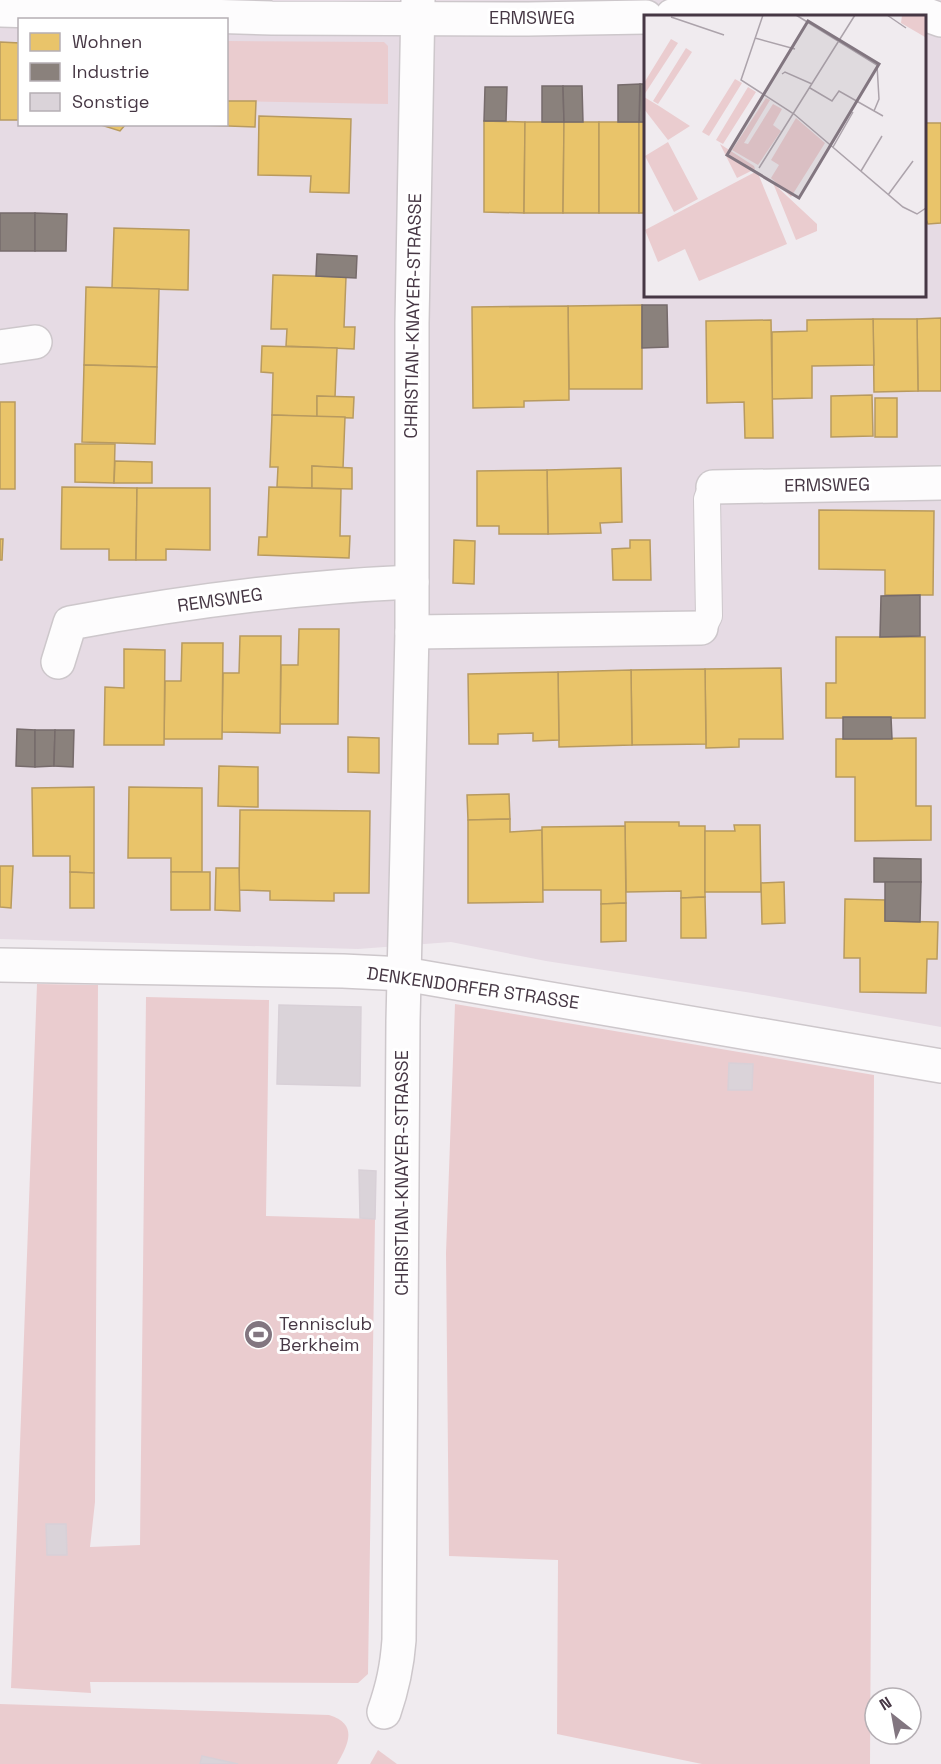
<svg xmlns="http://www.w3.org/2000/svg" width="941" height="1764" font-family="'Space Grotesk',sans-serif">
	<rect width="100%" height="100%" fill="#f0ebef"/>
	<path fill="#e6dbe4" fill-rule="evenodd" d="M0,0H941V1027L752,993L546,961L451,942L358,949L0,939ZM646,16H924V296H646ZM20,20H226V124H20Z"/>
	<g fill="#eacccf">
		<polygon points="227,41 384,42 388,46 388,104 227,101"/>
		<polygon points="37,984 98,985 95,1502 90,1547 140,1545 146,997 269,1000 266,1216 375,1219 368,1674 358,1683 90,1682 91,1693 11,1688"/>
		<polygon points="455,1004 874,1075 870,1764 702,1764 557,1734 558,1560 449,1556 446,1253"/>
		<path d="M0,1704L329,1715C359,1724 348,1745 337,1764H0Z"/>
		<polygon points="378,1750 397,1764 370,1764"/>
	</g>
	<g fill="#e9c46a" stroke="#b89a5f" stroke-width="1.5">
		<polygon points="0,42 20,43 20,120 0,120"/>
		<polygon points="226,101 256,101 255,127 201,125 226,124"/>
		<polygon points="259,116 351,119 349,193 310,192 311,176 258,175"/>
		<polygon points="484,121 525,122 524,213 484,212"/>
		<polygon points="525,122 564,122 563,213 524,213"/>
		<polygon points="564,122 599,122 599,213 563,213"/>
		<rect x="599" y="122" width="40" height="91"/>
		<rect x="639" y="122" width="7" height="91"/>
		<polygon points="924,123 941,123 941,223 928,224 924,215"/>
		<polygon points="98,124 126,124 120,131"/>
		<polygon points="114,228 189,230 188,290 112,288"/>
		<polygon points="273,275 346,277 344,327 355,327 354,349 286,346 287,329 271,329"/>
		<polygon points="86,287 159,289 157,367 84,365"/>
		<polygon points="642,305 642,389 569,389 568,306"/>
		<polygon points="568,306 569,400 524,401 524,407 473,408 472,307"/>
		<polygon points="941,318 941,391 918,391 917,319"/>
		<polygon points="873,319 917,319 918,391 874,392"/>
		<polygon points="873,319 874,365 812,366 812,398 772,399 772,332 807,331 807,320"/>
		<polygon points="771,320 773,438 745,438 744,402 707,403 706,321"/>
		<polygon points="262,346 337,348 335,397 317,396 317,417 272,415 273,373 261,372"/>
		<polygon points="84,365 157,367 155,444 82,442"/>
		<polygon points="872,395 873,436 831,437 831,396"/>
		<polygon points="317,396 354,397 353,418 317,417"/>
		<rect x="875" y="398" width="22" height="39"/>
		<rect x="0" y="402" width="15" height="87"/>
		<polygon points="272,415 345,417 343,468 312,466 312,488 277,487 278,467 270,467"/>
		<polygon points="75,444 115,444 114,483 75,482"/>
		<polygon points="115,461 152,462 152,483 114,483"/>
		<polygon points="312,466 352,468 352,489 312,488"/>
		<polygon points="621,468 622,522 600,523 601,533 548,534 547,470"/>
		<polygon points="547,470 548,534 499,534 499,526 477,526 477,471"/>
		<polygon points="62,487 137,488 136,560 109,560 109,549 61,549"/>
		<polygon points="269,487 341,489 340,536 350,536 349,558 258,555 259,537 267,537"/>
		<polygon points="137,488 210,488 210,550 166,549 166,560 136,560"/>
		<polygon points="819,510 934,511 933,595 885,595 885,570 819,569"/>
		<polygon points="0,539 3,539 2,560 0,560"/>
		<polygon points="454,540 475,541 474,584 453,583"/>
		<polygon points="630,540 650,540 651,580 613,580 612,549 630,548"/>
		<polygon points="299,629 339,629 338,724 280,724 281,665 298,665"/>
		<polygon points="240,636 281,636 280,733 222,732 223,673 239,673"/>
		<polygon points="836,637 925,637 925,718 826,718 826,683 836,683"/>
		<polygon points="182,643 223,643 222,739 164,739 165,681 181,681"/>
		<polygon points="124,649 165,650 164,745 104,745 105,687 124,688"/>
		<polygon points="781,668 783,739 739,739 739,747 706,748 705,669"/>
		<polygon points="705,669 706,744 632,745 631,670"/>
		<polygon points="631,670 632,745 559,747 558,672"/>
		<polygon points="558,672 559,740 533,741 533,733 498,734 498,744 469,744 468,674"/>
		<polygon points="348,737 379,738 379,773 348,772"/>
		<polygon points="916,738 916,806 931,806 931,840 855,841 855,777 836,777 836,739"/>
		<polygon points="219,766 258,767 258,807 218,806"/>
		<polygon points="94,787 94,873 70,872 70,856 33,856 32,788"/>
		<polygon points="129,787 202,788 202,872 171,872 171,858 128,858"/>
		<polygon points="509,794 510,819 468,820 467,795"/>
		<polygon points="240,810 370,811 369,893 334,893 334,901 270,900 270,891 239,890"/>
		<polygon points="510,819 510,832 542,830 543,902 468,903 468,820"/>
		<polygon points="625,822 679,822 679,826 705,826 705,897 681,898 681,891 626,892"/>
		<polygon points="734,825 760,825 761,892 705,892 705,831 735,831"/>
		<polygon points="625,826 626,903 601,904 601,890 543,890 542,827"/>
		<polygon points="0,866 13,866 11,908 0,907"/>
		<polygon points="216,868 239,868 240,911 215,910"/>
		<polygon points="70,872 94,873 94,908 70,908"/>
		<rect x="171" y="872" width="39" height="38"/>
		<polygon points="784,882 785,923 762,924 761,883"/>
		<polygon points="705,897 706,938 681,938 681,898"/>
		<polygon points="845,899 885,900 885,921 938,922 937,959 927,959 926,993 860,992 860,958 844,958"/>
		<polygon points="626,903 626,941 601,942 601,904"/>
	</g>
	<g fill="#8a817c" stroke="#766b6b" stroke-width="1.5">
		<polygon points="640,84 646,84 646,122 639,122"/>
		<polygon points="640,84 639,122 618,122 618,85"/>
		<polygon points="542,86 563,86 564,122 542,122"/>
		<polygon points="563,86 582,86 583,122 564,122"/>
		<polygon points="485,87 507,87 506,121 484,121"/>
		<rect x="0" y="213" width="35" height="38"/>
		<polygon points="35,213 67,214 66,251 35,251"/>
		<polygon points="317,254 357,256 356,278 316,276"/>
		<polygon points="642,305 667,305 668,347 642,348"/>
		<polygon points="920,595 920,636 880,637 881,596"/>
		<polygon points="843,717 891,717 892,739 843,739"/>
		<polygon points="17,729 35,730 35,767 16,766"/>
		<polygon points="35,730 55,730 54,766 35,767"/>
		<polygon points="55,730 74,730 73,767 54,766"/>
		<polygon points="874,858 921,859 921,882 874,882"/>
		<polygon points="885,882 921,882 920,922 885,921"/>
	</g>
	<g fill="#dad3d9" stroke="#d8d0d7" stroke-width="1.5">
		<polygon points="279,1005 361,1007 360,1086 277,1084"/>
		<polygon points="729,1063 753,1064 752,1090 728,1090"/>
		<polygon points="359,1170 376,1171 375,1219 360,1218"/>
		<polygon points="46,1524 66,1524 67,1555 47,1555"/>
		<polygon points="202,1756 238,1764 200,1764"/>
	</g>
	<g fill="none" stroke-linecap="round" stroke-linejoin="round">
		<defs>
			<polyline id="lane" points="701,628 705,624 709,616 707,499 710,491 713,487"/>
			<g id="street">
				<polyline points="0,10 272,18 528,19 646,17"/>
				<polyline points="672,16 910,13 927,15 941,20"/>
				<polyline points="0,347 35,342"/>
				<polyline points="713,487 941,483"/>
				<polyline points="412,632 701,628"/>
				<path d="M58,662L70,623C183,602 297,587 412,582"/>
				<polyline points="0,965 343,971 404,974 941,1066"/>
				<path d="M384,1712C393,1686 397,1667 399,1640L403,1021L412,632V323L418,0"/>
			</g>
		</defs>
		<use href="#lane" stroke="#cdc7cb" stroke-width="28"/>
		<use href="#street" stroke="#cdc7cb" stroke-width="36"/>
		<use href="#lane" stroke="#fdfcfd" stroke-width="26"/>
		<use href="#street" stroke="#fdfcfd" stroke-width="33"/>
	</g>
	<defs>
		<symbol id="stadium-disc" viewBox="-11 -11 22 22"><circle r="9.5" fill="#827680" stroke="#fff"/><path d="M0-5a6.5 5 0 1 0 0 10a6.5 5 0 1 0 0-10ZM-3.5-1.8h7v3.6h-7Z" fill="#fff"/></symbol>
	</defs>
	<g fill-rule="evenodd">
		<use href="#stadium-disc" x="242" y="1318" width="33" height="33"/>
	</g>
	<g text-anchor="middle" stroke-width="6" stroke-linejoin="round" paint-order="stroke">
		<g font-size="18" fill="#463744" stroke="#fff">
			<text x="532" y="24">ERMSWEG</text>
			<text transform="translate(413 316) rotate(-89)" y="6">CHRISTIAN-KNAYER-STRASSE</text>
			<text transform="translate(827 485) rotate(-1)" y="6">ERMSWEG</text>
			<text transform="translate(220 600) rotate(-8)" y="6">REMSWEG</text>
			<text transform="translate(473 988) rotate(8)" y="6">DENKENDORFER STRASSE</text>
			<text transform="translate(402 1173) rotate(-90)" y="6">CHRISTIAN-KNAYER-STRASSE</text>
		</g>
		<g font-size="18" fill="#463744" stroke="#fff" text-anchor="start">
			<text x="279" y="1330">Tennisclub<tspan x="279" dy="21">Berkheim</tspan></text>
		</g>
	</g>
	<g transform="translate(644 15)">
		<rect width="282" height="282" fill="#f0ebef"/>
		<path d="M258,0H282L281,22L257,8ZM27,24L34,28L0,80V68ZM42,33L48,37L14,89L9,86ZM91,64L98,68L65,121L58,117ZM104,72L112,77L79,129L72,125ZM0,82L15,91L46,111L24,125L0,94ZM122,83L126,85L100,128L104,129L129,89L138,94L129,110L137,116L114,150L88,135ZM152,103L181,128L147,182L127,163L135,150L127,145ZM24,127L54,184L30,197L1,141ZM76,129L110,151L111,154L93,163ZM113,156L143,229L55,266L41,234L14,247L1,215ZM129,168L173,209V216L152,225Z" fill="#eacccf"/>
		<path fill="none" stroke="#aca3ab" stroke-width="1.5" d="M119,0L97,65L150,99L259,192L273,199L282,193M152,0L233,50L235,84L230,96M243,0L262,13M27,2L80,20M111,23L151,34M138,59L141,57L168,69M166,73L188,86L195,76L239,101M189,132L209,97M115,153L211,0M217,156L238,121M244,180L269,146"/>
		<path fill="#827680" fill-opacity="0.15" stroke="#827680" stroke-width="3" d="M164,6L235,49L155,183L83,140Z"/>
		<rect width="282" height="282" fill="none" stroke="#463744" stroke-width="3"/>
	</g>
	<rect x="18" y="18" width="210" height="108" fill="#ffffff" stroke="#b5afb4" stroke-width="1.5"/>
	<rect x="30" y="33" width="30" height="18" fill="#e9c46a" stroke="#b5afb4" stroke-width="1.5"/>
	<text x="72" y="48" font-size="18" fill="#463744">Wohnen</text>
	<rect x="30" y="63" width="30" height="18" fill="#8a817c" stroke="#b5afb4" stroke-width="1.5"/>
	<text x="72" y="78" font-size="18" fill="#463744">Industrie</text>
	<rect x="30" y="93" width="30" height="18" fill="#dad3d9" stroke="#b5afb4" stroke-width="1.5"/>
	<text x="72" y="108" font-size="18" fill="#463744">Sonstige</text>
	<g transform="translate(893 1716) rotate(329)"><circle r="28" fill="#ffffff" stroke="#b5afb4" stroke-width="1.5"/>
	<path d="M0-4.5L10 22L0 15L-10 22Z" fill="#827680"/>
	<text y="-9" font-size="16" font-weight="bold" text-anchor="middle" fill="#463744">N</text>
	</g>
</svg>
